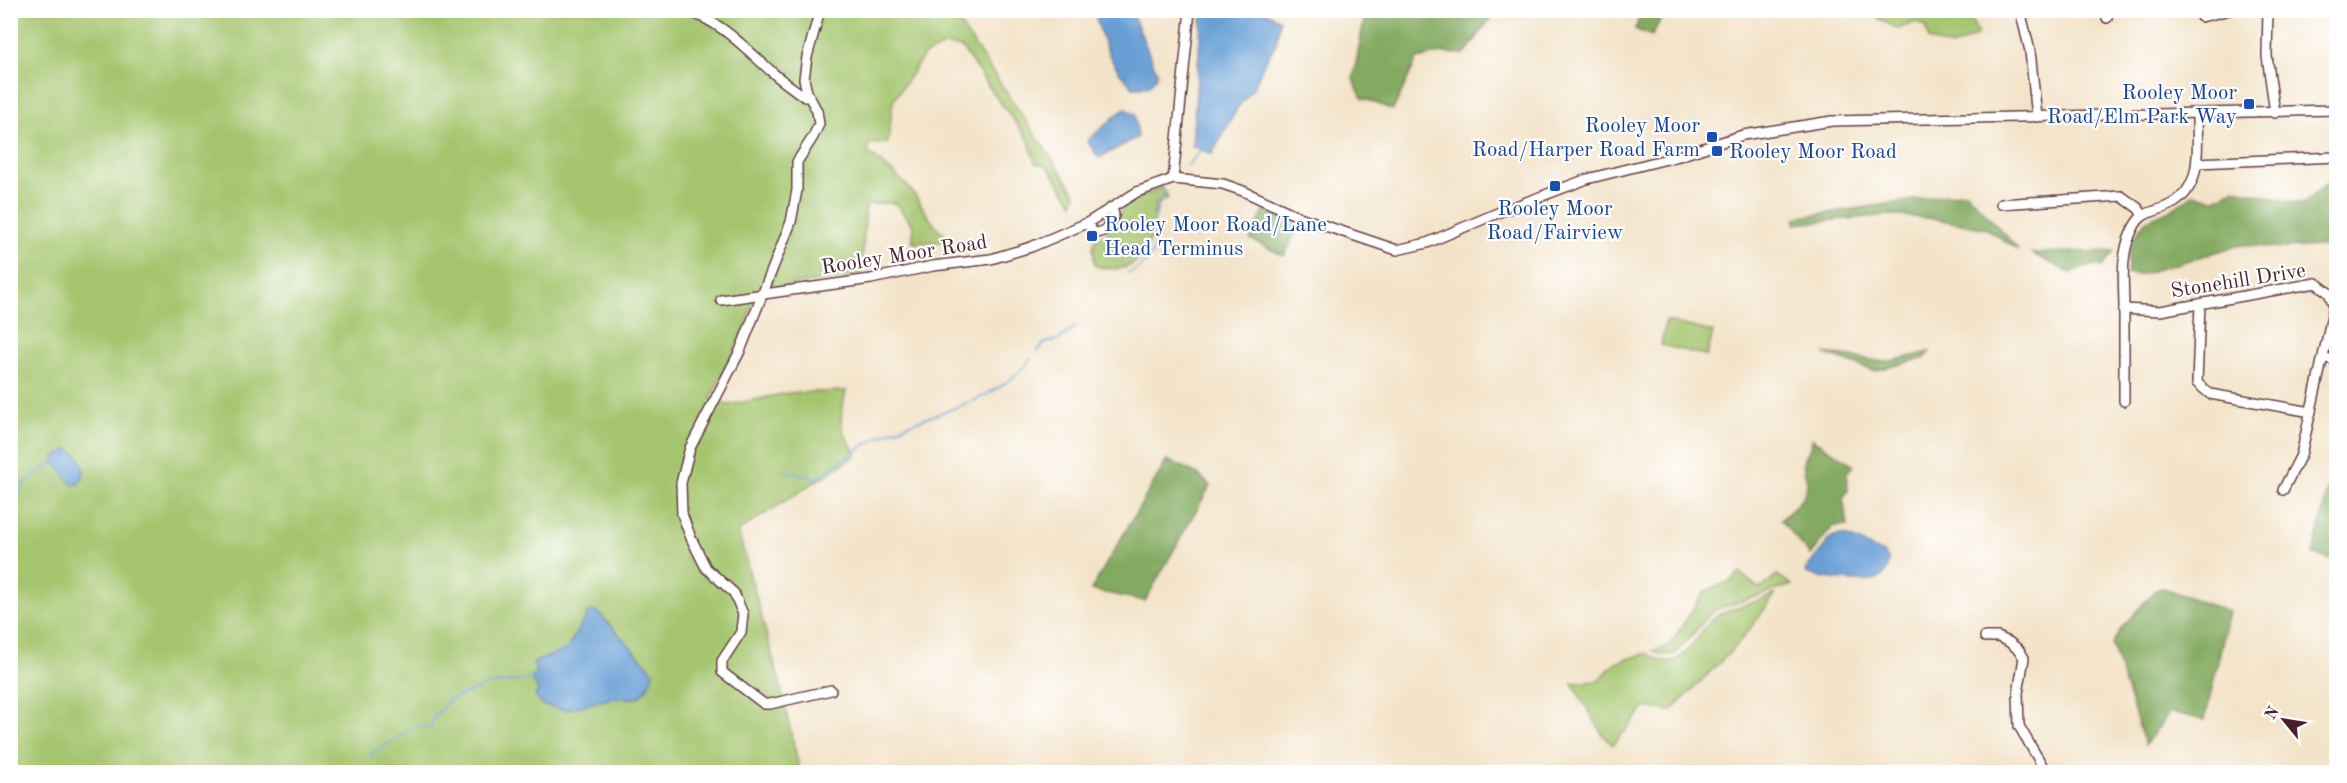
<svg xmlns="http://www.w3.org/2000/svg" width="2347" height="783" font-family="'Old Standard TT',serif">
	<rect width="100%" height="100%" fill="#fff"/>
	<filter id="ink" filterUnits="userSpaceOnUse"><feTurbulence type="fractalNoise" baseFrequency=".0167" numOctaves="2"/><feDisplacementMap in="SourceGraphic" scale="12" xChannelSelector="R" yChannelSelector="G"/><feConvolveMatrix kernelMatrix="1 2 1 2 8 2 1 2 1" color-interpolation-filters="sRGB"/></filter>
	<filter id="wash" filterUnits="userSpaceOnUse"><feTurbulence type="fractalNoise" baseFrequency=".008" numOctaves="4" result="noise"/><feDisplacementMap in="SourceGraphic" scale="24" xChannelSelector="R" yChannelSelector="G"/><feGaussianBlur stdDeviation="1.35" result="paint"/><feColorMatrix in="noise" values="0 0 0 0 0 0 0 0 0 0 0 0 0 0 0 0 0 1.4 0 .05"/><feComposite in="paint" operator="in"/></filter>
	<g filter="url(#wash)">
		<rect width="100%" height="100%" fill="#f3e3c8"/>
		<g fill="#a4c56d" stroke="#77724c" stroke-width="1.5">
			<path d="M10,11H951L1076,194L1073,203L1047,166L1035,163L1029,140L999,101L962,48L946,45L924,55L893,101L888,143L868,144V152C883,165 902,178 914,194C928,215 931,226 953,241L913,243V225L895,203L866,204L861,275L756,290L747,324L711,398L728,405L788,393L846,391C839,424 838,426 857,455L738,531L780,684L800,772H11Z"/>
			<polygon points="1881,11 1968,11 1978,35 1951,47 1929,40 1925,26 1916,22 1898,29 1878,18"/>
			<path d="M1162,187L1168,198L1155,205C1154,244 1143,279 1095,266L1093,250L1095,239L1106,235L1125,205Z"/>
			<polygon points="1666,321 1713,332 1707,356 1661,345"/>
			<polygon points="1740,573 1760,589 1777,575 1792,585 1714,610 1675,654 1661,655 1653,651 1669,646 1705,591 1731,581"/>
			<path d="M1776,594L1738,644L1671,711L1645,707L1613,745L1603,735L1572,683L1598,681L1615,663L1647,653C1683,680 1693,635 1715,617C1722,611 1765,599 1776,594Z"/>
		</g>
		<g fill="#83aa60" stroke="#666446" stroke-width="1.5">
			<polygon points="1372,10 1496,10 1496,11 1465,54 1441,53 1417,59 1393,110 1362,98 1353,79 1364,20"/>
			<polygon points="1642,11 1665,11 1652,36 1635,29"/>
			<polygon points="2336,172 2336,268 2335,269 2336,245 2284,248 2240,245 2142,274 2127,274 2129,253 2136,235 2145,221 2174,208 2194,194 2213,200 2235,189 2302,204 2330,181"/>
			<polygon points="1966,192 2019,250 1987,229 1936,219 1889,215 1795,224 1795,218"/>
			<polygon points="1266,207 1299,225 1284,256 1250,239"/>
			<polygon points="2114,251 2102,267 2093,265 2070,273 2031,253"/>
			<polygon points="1930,352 1925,358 1874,371 1823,353 1886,362"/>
			<path d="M1812,439L1854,465L1847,472L1848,490L1843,499L1848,526H1833L1810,555L1781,520C1792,509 1808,498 1807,481C1806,474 1802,469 1804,462C1806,453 1812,448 1812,439Z"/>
			<polygon points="2336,453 2336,560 2313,555"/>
			<polygon points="1167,460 1198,474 1210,486 1145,601 1091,590"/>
			<polygon points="2164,588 2229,612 2205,720 2170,712 2145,745 2112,644 2122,627 2157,589"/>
		</g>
		<g fill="#689fd5" stroke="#595f80" stroke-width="1.5">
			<path d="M1094,11H1131L1157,72L1156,77L1148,87H1133C1109,65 1103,41 1094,11Z"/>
			<polygon points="1202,11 1264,11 1280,20 1276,44 1264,63 1254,87 1238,107 1212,154 1192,146"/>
			<polygon points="1125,108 1135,115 1138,137 1099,158 1087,141"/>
			<path d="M67,449C77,452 88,466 83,477C82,480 79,482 77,485L71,484C65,478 60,465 53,463L56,456Z"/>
			<path d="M1838,535L1846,536L1884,553C1888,558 1889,560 1888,566C1886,572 1882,578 1876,580C1863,583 1815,579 1805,572L1806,569L1832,537Z"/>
			<polygon points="589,611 598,612 654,672 647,689 638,698 613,698 565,710 542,705 535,696 538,689 531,679 536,670 533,663 567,649"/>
		</g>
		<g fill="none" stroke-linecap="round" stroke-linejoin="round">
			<g stroke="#689fd5" stroke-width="2">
				<polyline points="529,10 529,11"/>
				<polyline points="1187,166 1201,150"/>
				<path d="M1128,273C1140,270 1154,257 1155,243C1155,238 1153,233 1153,228C1154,217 1159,201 1166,192"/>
				<polyline points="1038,351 1045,343 1058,340 1076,327"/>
				<path d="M786,471L809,476L815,479C837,464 860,446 885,434C934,411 996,404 1031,359"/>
				<polyline points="10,500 32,476 53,463"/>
				<polyline points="370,755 416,726 432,727 433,718 449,700 487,685 531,679"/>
			</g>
		</g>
	</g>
	<g filter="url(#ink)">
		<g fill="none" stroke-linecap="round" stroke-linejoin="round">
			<defs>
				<g id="street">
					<path d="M684,10C720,20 745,48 772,72C782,81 794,89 805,97H810"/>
					<polyline points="820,10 807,57 804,79 807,92 817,111 819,124 813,137 797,162 797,190 791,222 740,351 690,448 681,483 682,514 691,538 706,568 734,593 743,614 741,632 722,661 722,672 764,704 770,704 831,690"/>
					<polyline points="2020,10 2030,51 2037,117"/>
					<polyline points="2105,10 2107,18"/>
					<polyline points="2268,10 2267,56 2275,113"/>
					<polyline points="2201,17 2230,10"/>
					<polyline points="2197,163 2336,157"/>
					<polyline points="1173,179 1190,10"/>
					<polyline points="2001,204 2121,196 2138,208 2142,214"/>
					<path d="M1112,207L1114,215C1109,225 1106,233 1094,233L1087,223L1137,192L1173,179L1223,184L1243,191L1302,218L1397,250L1427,243L1500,212L1587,179L1679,156L1743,135L1832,121L2336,110"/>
					<polyline points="721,300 871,279 933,266 991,259 1031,247 1087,223"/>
					<polyline points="2200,304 2197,383 2210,394 2311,412"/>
					<polyline points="2124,309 2160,311 2316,283 2329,293 2334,307 2301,455 2283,490"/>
					<polyline points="2323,357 2336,361"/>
					<path d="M2124,401C2124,371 2124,340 2124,309C2124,283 2120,257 2131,233C2141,209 2150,215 2170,205C2204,188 2197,146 2197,114"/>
					<polyline points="1985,637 1998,637 2009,642 2019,650 2024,658 2018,693 2019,726 2046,772"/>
				</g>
			</defs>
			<use href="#street" stroke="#633c43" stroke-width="12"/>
			<use href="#street" stroke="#fff" stroke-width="9"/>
		</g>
	</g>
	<g fill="#1a4fb4" stroke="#fff" stroke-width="2">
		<rect x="2243" y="98" width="12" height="12" rx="3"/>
		<rect x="1706" y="131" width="12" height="12" rx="3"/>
		<rect x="1711" y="145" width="12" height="12" rx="3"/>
		<rect x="1549" y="180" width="12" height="12" rx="3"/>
		<rect x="1086" y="230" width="12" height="12" rx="3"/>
	</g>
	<g text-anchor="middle" stroke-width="4.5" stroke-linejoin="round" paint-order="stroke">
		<g font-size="21" fill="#164399" stroke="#fff" text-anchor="end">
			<text x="2237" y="99">Rooley Moor<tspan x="2237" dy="24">Road/Elm Park Way</tspan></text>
			<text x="1700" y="132">Rooley Moor<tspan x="1700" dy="24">Road/Harper Road Farm</tspan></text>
			<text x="1729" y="158" text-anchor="start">Rooley Moor Road</text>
			<text x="1555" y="215" text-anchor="middle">Rooley Moor<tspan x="1555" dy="24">Road/Fairview</tspan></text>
			<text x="1104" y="231" text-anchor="start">Rooley Moor Road/Lane<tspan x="1104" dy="24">Head Terminus</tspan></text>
		</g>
		<g font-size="21" fill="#4a1f2b" stroke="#fff">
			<text transform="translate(904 254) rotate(-9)" y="7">Rooley Moor Road</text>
			<text transform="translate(2238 280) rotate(-9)" y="7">Stonehill Drive</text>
		</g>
	</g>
	<rect width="2347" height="783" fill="none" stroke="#fff" stroke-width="36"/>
	<g transform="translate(2284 720) rotate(300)" stroke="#ffffff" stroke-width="4.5" paint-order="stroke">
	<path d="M0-4.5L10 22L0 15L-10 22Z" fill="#4a1f2b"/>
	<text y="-9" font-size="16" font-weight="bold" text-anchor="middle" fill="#4a1f2b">N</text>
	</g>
</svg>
